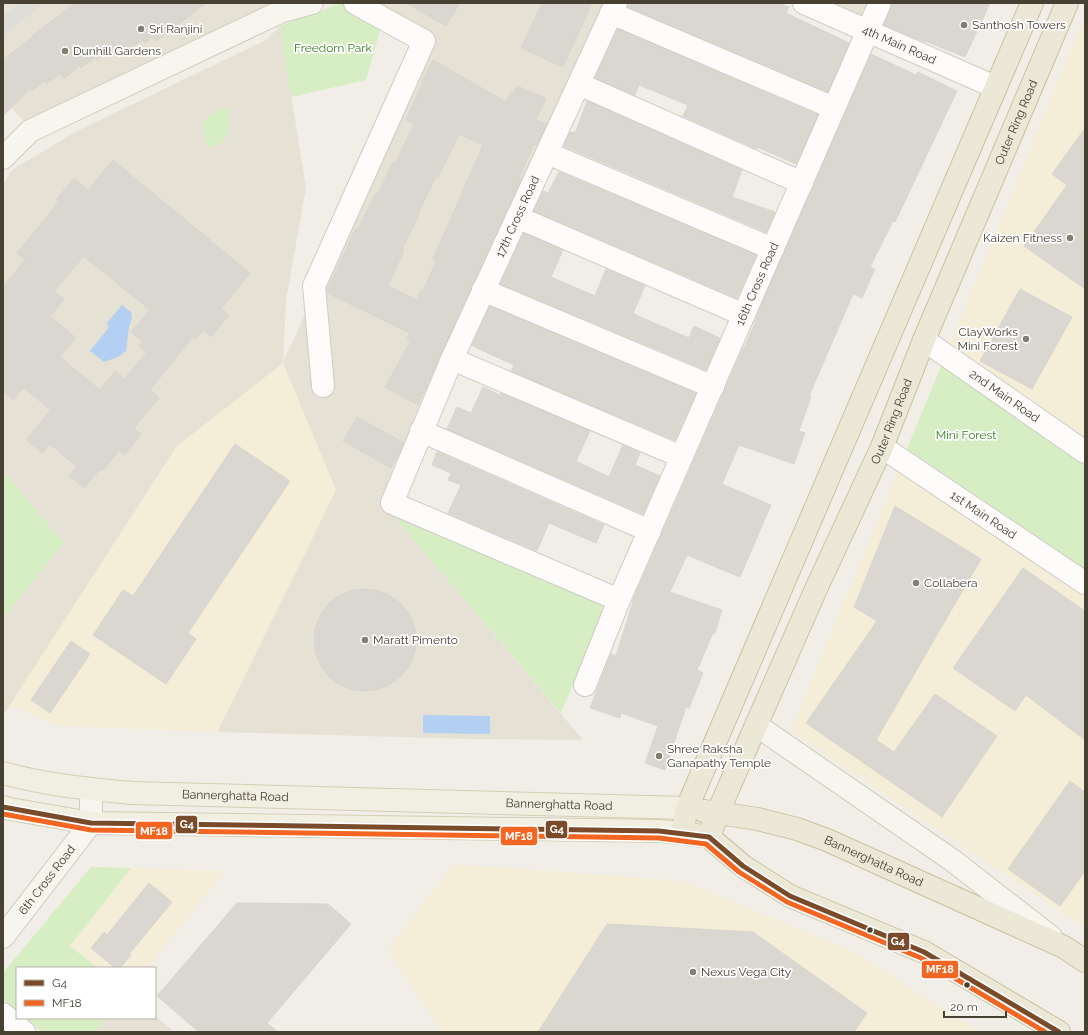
<svg xmlns="http://www.w3.org/2000/svg" width="1088" height="1035" font-family="Raleway,sans-serif">
	<rect width="100%" height="100%" fill="#f0eee7"/>
	<g fill="#e5e1d4">
		<polygon points="3,3 293,3 25,122 3,100"/>
		<polygon points="370,3 610,3 385,506 583,740 471,739 217,732 336,490 177,446 3,716 3,618 63,543 3,471 3,185 12,170 75,132 266,40 280,26 306,188 286,300 283,362 433,39"/>
		<polygon points="819,3 871,3 862,22"/>
		<polygon points="155,1016 174,1032 94,1032 106,1018 155,1018"/>
	</g>
	<g fill="#f4edd8">
		<polygon points="1085,16 1085,437 950,344"/>
		<polygon points="283,363 336,490 217,732 57,726 10,705 177,446"/>
		<polygon points="900,466 1085,591 1085,928 791,731"/>
		<polygon points="453,864 683,881 854,952 979,1032 443,1032 387,951"/>
		<polygon points="131,868 226,871 147,968 98,968 70,946"/>
	</g>
	<g fill="#d7edc4">
		<polygon points="341,3 381,26 366,80 291,97 280,26"/>
		<path d="M227,108C230,127 231,146 207,147L206,136L202,124C209,115 215,111 227,108Z"/>
		<polygon points="942,364 1085,464 1085,569 907,449"/>
		<polygon points="3,471 64,543 3,618"/>
		<polygon points="385,506 607,604 561,713"/>
		<polygon points="91,867 131,868 70,946 98,968 17,968 17,1011 3,999 3,973"/>
		<polygon points="25,1018 106,1018 94,1032 42,1032"/>
	</g>
	<polygon fill="#dfddd7" points="19,3 44,3 3,36 3,16"/>
	<g fill="#b3d0f2">
		<polygon points="122,305 131,312 132,318 129,327 126,351 118,357 104,362 90,351 109,327 107,323"/>
		<polygon points="423,715 490,716 490,734 423,733"/>
	</g>
	<g fill="#d9d7d0" stroke="#d8d6cd" fill-rule="evenodd">
		<polygon points="74,3 206,3 156,41 152,37 145,43 142,40 123,54 116,44 97,60 95,57 81,68 79,66 64,79 60,74 47,84 44,81 32,91 30,89 3,116 3,60"/>
		<polygon points="406,3 460,3 446,26"/>
		<polygon points="542,3 592,3 563,67 521,48"/>
		<polygon points="628,3 779,3 789,7 786,13 849,43 828,92 628,7"/>
		<polygon points="892,3 990,3 965,57 925,41 925,42 884,25"/>
		<polygon points="618,29 818,115 796,164 757,147 757,149 683,116 688,105 639,85 635,95 595,78"/>
		<polygon points="871,54 916,75 918,72 957,91 895,222 893,221 870,267 875,269 862,298 853,294 809,396 811,397 799,431 805,433 794,464 739,445 722,484 771,505 740,577 687,555 670,592 722,610 715,633 713,633 697,670 703,673 689,708 686,707 665,770 645,763 658,726 621,713 620,718 590,708 611,654 616,656 633,602 632,602 743,348 744,348 757,318 756,317"/>
		<path d="M433,60L506,102L511,92L514,93L517,86L546,98L536,120L547,124L537,145L534,144L519,178L521,179L472,285L418,405L385,387L411,340L407,338L410,333L327,293V290L356,228L358,229L376,193L378,194L393,162L395,164L414,124L406,120L423,82L422,81ZM459,134L483,145L433,259L436,261L423,291L421,290L417,300L388,286L404,250L402,249L419,215L418,214L436,176L438,177Z"/>
		<polygon points="587,101 742,170 732,197 775,212 766,232 564,146 570,132 575,133"/>
		<polygon points="1085,128 1085,289 1024,246 1067,185 1052,174"/>
		<path d="M113,160L250,273L221,309L229,315L211,337L203,330L196,339L193,337L150,390L159,398L134,428L141,434L124,455L119,451L102,471L100,469L84,488L69,476L77,467L50,444L42,453L26,440L51,410L23,388L13,400L3,391V287L25,260L17,253L59,202L56,200L74,178L88,190ZM84,256L150,310L131,332L142,341L139,346L147,352L124,379L115,371L100,390L60,357L76,338L50,316L64,299L54,291Z"/>
		<polygon points="559,172 756,255 737,298 534,211 543,191 548,193"/>
		<polygon points="524,233 563,250 551,277 595,296 606,269 645,286 633,313 638,316 689,338 694,326 720,338 706,370 500,284"/>
		<polygon points="1020,289 1072,317 1032,389 980,361"/>
		<polygon points="490,306 696,393 675,440 511,371 514,365 481,350 472,345"/>
		<polygon points="483,387 500,395 501,393 590,431 576,461 609,477 623,445 640,453 635,465 660,476 643,514 447,429 457,407 471,413"/>
		<polygon points="357,417 404,443 391,468 343,441"/>
		<polygon points="235,444 290,481 188,633 196,639 166,684 93,635 123,590 133,596"/>
		<polygon points="437,452 604,525 596,543 549,523 537,551 448,513 461,485 448,480 451,473 432,465"/>
		<polygon points="895,506 981,559 876,740 894,752 935,694 997,736 942,817 806,723 877,621 854,607"/>
		<polygon points="1023,568 1085,611 1085,740 1026,695 1015,711 953,668"/>
		<circle cx="365" cy="640" r="51"/>
		<polygon points="71,641 90,654 50,713 31,700"/>
		<polygon points="1070,781 1085,792 1085,871 1060,906 1008,869"/>
		<polygon points="149,883 172,902 129,954 131,955 120,968 115,968 91,948 104,932 107,935"/>
		<polygon points="237,903 328,904 351,924 267,1023 278,1032 199,1032 157,996"/>
		<polygon points="607,924 753,932 867,1013 854,1032 538,1032"/>
	</g>
	<g fill="none" stroke-linecap="round" stroke-linejoin="round">
		<defs>
			<g id="street">
				<path id="s1" d="M804,3L995,87"/>
				<polyline points="611,13 834,108"/>
				<polyline points="579,84 802,183"/>
				<polyline points="547,153 773,249"/>
				<polyline points="517,217 744,315"/>
				<polyline points="483,290 713,387"/>
				<path id="s2" d="M924,340L1085,452"/>
				<polyline points="452,359 682,457"/>
				<polyline points="323,386 314,286 424,41 355,3"/>
				<polyline points="421,431 650,531"/>
				<path id="s3" d="M882,447L1085,583"/>
				<path id="s4" d="M619,600L880,3"/>
				<path id="s5" d="M585,685L619,600L392,503L452,359L616,3"/>
				<polyline points="3,1014 24,1032"/>
			</g>
			<g id="secondary">
				<polyline points="3,158 30,131 280,12 312,3"/>
				<polyline points="756,725 952,860 1051,937"/>
				<path id="s6" d="M3,937L91,823V789"/>
			</g>
			<g id="primary">
				<path id="s7" d="M3,773C45,785 90,789 133,793L687,808"/>
				<polyline points="3,807 10,809 91,823 659,831 682,833"/>
			</g>
			<g id="highway">
				<polyline points="1032,3 687,808 682,833 709,837 743,866 790,896 924,952 1059,1032"/>
				<path id="s8" d="M704,811L758,819L797,829L827,840L1064,947L1085,961"/>
				<path id="s9" d="M709,837L718,812L816,589L882,447L924,340L1067,3"/>
			</g>
		</defs>
		<use href="#street" stroke="#ceccc5" stroke-width="24"/>
		<use href="#secondary" stroke="#d0cdbd" stroke-width="24"/>
		<use href="#primary" stroke="#d4cfb3" stroke-width="24"/>
		<use href="#highway" stroke="#cbc1a0" stroke-width="24"/>
		<use href="#street" stroke="#fdfcfb" stroke-width="22"/>
		<use href="#secondary" stroke="#f6f5ee" stroke-width="22"/>
		<use href="#primary" stroke="#f1efe2" stroke-width="22"/>
		<use href="#highway" stroke="#ece8d8" stroke-width="22"/>
		<defs>
			<polyline id="bus-1" points="3,807 91,823 659,831 709,837 743,866 790,896 924,952 1059,1032"/>
			<polyline id="bus-2" points="3,814 91,830 659,838 706,844 739,872 787,902 921,958 1045,1032"/>
		</defs>
		<use href="#bus-1" stroke="#fff" stroke-width="8"/>
		<use href="#bus-2" stroke="#fff" stroke-width="8"/>
		<use href="#bus-1" stroke="#7a4b2a" stroke-width="5"/>
		<use href="#bus-2" stroke="#f26522" stroke-width="5"/>
	</g>
	<g fill="#827e72" stroke="#fff" stroke-width="1.5">
		<circle cx="964" cy="25" r="4"/>
		<circle cx="141" cy="29" r="4"/>
		<circle cx="65" cy="51" r="4"/>
		<circle cx="1070" cy="238" r="4"/>
		<circle cx="1026" cy="339" r="4"/>
		<circle cx="916" cy="583" r="4"/>
		<circle cx="365" cy="640" r="4"/>
		<circle cx="659" cy="756" r="4"/>
		<circle cx="693" cy="972" r="4"/>
	</g>
	<g fill="#464133" stroke="#fff" stroke-width="1.5">
		<circle cx="870" cy="930" r="3.5"/>
		<circle cx="967" cy="985" r="3.5"/>
	</g>
	<g text-anchor="middle" stroke-width="3.5" stroke-linejoin="round" paint-order="stroke">
		<g font-size="12" fill="#464133" stroke="#fff" text-anchor="start">
			<text x="972" y="29">Santhosh Towers</text>
			<text x="149" y="33">Sri Ranjini</text>
			<text x="73" y="55">Dunhill Gardens</text>
			<text x="1062" y="242" text-anchor="end">Kaizen Fitness</text>
			<text x="1018" y="336" text-anchor="end">ClayWorks<tspan x="1018" dy="14">Mini Forest</tspan></text>
			<text x="924" y="587">Collabera</text>
			<text x="373" y="644">Maratt Pimento</text>
			<text x="667" y="753">Shree Raksha<tspan x="667" dy="14">Ganapathy Temple</tspan></text>
			<text x="701" y="976">Nexus Vega City</text>
		</g>
		<g font-size="12" fill="#464133" stroke="#fff">
			<text dy="4" stroke="none"><textPath href="#s1" startOffset="104">4th Main Road</textPath></text>
			<text dy="4" stroke="none"><textPath href="#s9" startOffset="778">Outer Ring Road</textPath></text>
			<text dy="4" stroke="none"><textPath href="#s5" startOffset="651">17th Cross Road</textPath></text>
			<text dy="4" stroke="none"><textPath href="#s4" startOffset="345">16th Cross Road</textPath></text>
			<text dy="4" stroke="none"><textPath href="#s2" startOffset="98">2nd Main Road</textPath></text>
			<text dy="4" stroke="none"><textPath href="#s9" startOffset="454">Outer Ring Road</textPath></text>
			<text dy="4" stroke="none"><textPath href="#s3" startOffset="122">1st Main Road</textPath></text>
			<text dy="4" stroke="none"><textPath href="#s7" startOffset="234">Bannerghatta Road</textPath></text>
			<text dy="4" stroke="none"><textPath href="#s7" startOffset="558">Bannerghatta Road</textPath></text>
			<text dy="4" stroke="none"><textPath href="#s8" startOffset="178">Bannerghatta Road</textPath></text>
			<text dy="4" stroke="none"><textPath href="#s6" startOffset="72">6th Cross Road</textPath></text>
		</g>
		<g font-size="12" fill="#367d21" stroke="#fff">
			<text x="333" y="52">Freedom Park</text>
			<text x="966" y="439">Mini Forest</text>
		</g>
	</g>
	<g stroke="#fff" stroke-width="1.5">
		<rect x="175" y="815" width="23" height="19" rx="4" fill="#7a4b2a"/>
		<rect x="545" y="820" width="23" height="19" rx="4" fill="#7a4b2a"/>
		<rect x="135" y="821" width="38" height="19" rx="4" fill="#f26522"/>
		<rect x="500" y="826" width="38" height="20" rx="4" fill="#f26522"/>
		<rect x="887" y="932" width="23" height="19" rx="4" fill="#7a4b2a"/>
		<rect x="921" y="960" width="38" height="19" rx="4" fill="#f26522"/>
	</g>
	<g font-size="11" text-anchor="middle" font-weight="bold" fill="#fff">
		<text x="187" y="828">G4</text>
		<text x="557" y="833">G4</text>
		<text x="154" y="835">MF18</text>
		<text x="519" y="840">MF18</text>
		<text x="898" y="945">G4</text>
		<text x="940" y="973">MF18</text>
	</g>
	<rect width="1088" height="1035" fill="none" stroke="#464133" stroke-width="8"/>
	<rect x="16" y="967" width="140" height="52" fill="#ffffff" stroke="#b5b3ad"/>
	<rect x="24" y="980" width="20" height="6" fill="#7a4b2a" stroke="#b5b3ad"/>
	<text x="52" y="987" font-size="12" fill="#464133">G4</text>
	<rect x="24" y="1000" width="20" height="6" fill="#f26522" stroke="#b5b3ad"/>
	<text x="52" y="1007" font-size="12" fill="#464133">MF18</text>
	<path d="M944 1011v6h62v-6" fill="none" stroke="#464133" stroke-width="2"/>
	<text x="950" y="1011" font-size="12" fill="#464133" stroke="#ffffff" stroke-width="3" paint-order="stroke">20 m</text>
</svg>
